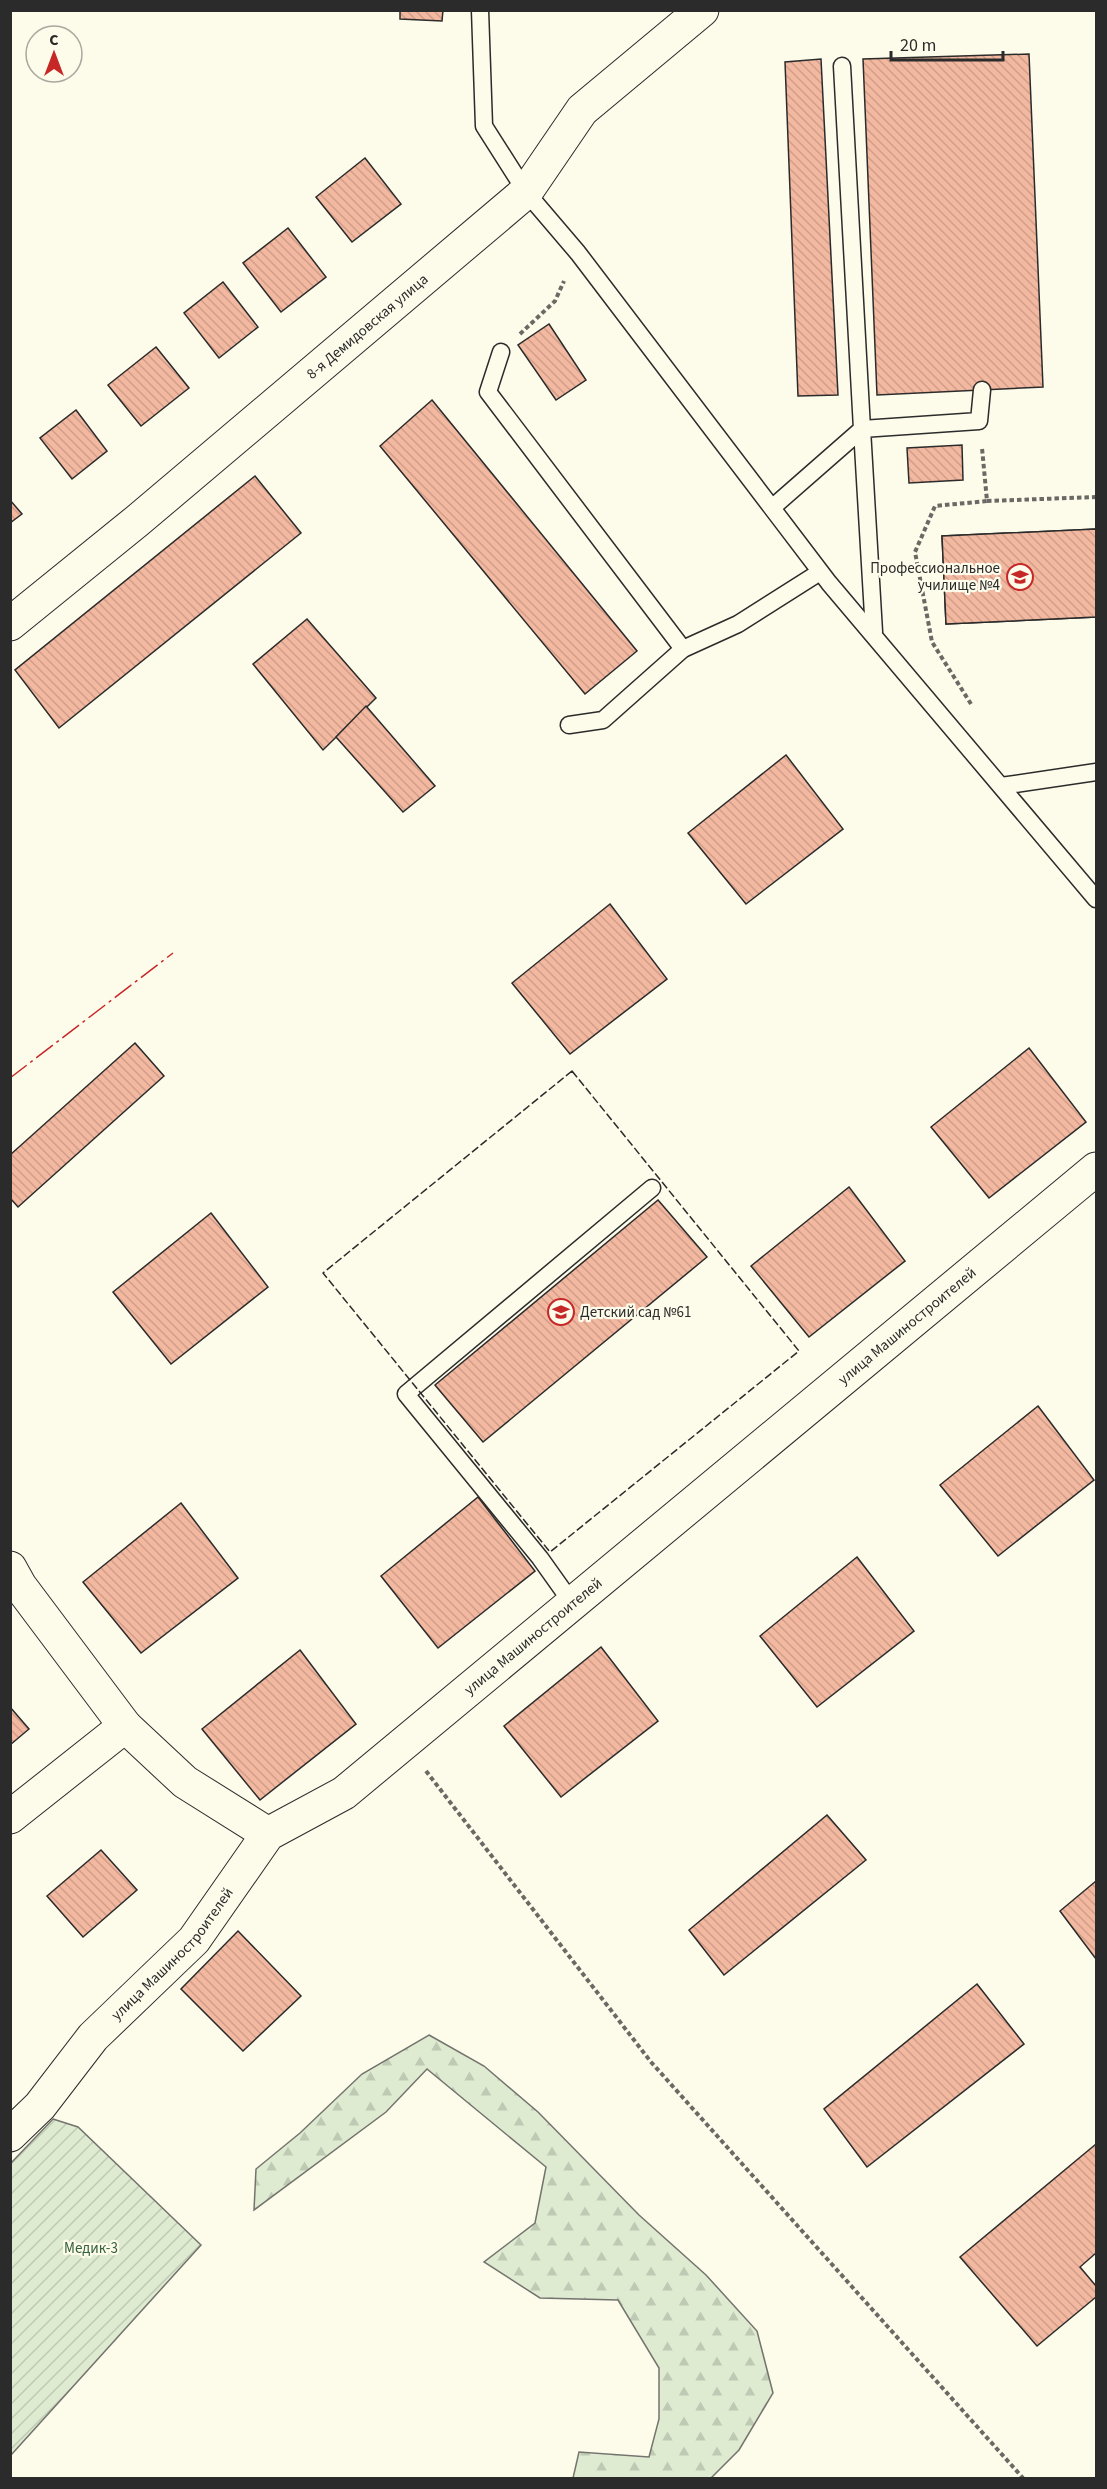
<svg xmlns="http://www.w3.org/2000/svg" width="1107" height="2489" font-family="'Source Sans 3',sans-serif">
	<defs>
		<pattern id="forest-firs" width="22" height="20" patternUnits="userSpaceOnUse" patternTransform="scale(1.5)"><rect width="22" height="20" fill="#deebd1"/><path d="M5 1l3.5 6h-7zM16 11l3.5 6h-7z" fill="#bfcab4"/></pattern>
		<pattern id="garden-furrows" width="10" height="10" patternUnits="userSpaceOnUse" patternTransform="scale(1.5)"><rect width="10" height="10" fill="#deebd1"/><path d="M-1 1l2-2M0 10L10 0M9 11l2-2" fill="none" stroke="#bfcab4"/></pattern>
		<pattern id="building-back-hatch" width="6" height="6" patternUnits="userSpaceOnUse" patternTransform="scale(1.5)"><rect width="6" height="6" fill="#f2b8a0"/><path d="M-1 5l2 2M0 0l6 6M5-1l2 2" fill="none" stroke="#d09e8a"/></pattern>
	</defs>
	<rect width="100%" height="100%" fill="#fdfbea"/>
	<polygon fill="url(#forest-firs)" stroke="#74746e" stroke-width="1.5" points="429,2035 484,2066 538,2112 639,2215 706,2275 757,2331 773,2393 739,2450 711,2478 573,2478 579,2452 649,2457 659,2419 659,2368 618,2300 540,2298 484,2262 535,2223 546,2167 427,2069 386,2112 254,2210 256,2169 300,2133 362,2074"/>
	<polygon fill="url(#garden-furrows)" stroke="#74746e" stroke-width="1.5" points="53,2119 78,2127 201,2245 11,2455 11,2163"/>
	<g fill="url(#building-back-hatch)" stroke="#2b2b2b" stroke-width="1.5">
		<polygon points="400,10 443,10 442,21 400,19"/>
		<polygon points="1029,54 1043,387 877,395 863,59"/>
		<polygon points="821,59 838,395 798,396 785,62"/>
		<polygon points="365,158 401,204 352,242 316,197"/>
		<polygon points="288,228 326,277 281,312 243,263"/>
		<polygon points="223,282 258,327 219,358 184,313"/>
		<polygon points="549,324 586,380 556,400 518,345"/>
		<polygon points="156,347 189,388 141,426 108,385"/>
		<polygon points="432,400 637,651 585,694 380,446"/>
		<polygon points="76,410 107,451 72,479 40,438"/>
		<polygon points="962,445 963,480 909,483 907,448"/>
		<polygon points="255,476 301,533 59,728 15,670"/>
		<polygon points="10,500 22,514 10,523"/>
		<polygon points="1096,529 1096,617 946,624 942,536"/>
		<polygon points="1096,529 1096,617 946,624 942,536"/>
		<polygon points="307,619 376,698 323,750 253,664"/>
		<polygon points="366,706 435,786 403,812 336,737"/>
		<polygon points="786,755 843,829 746,904 688,833"/>
		<polygon points="610,904 667,979 570,1054 512,983"/>
		<polygon points="135,1043 164,1076 18,1207 10,1198 10,1155"/>
		<polygon points="1029,1048 1086,1122 989,1198 931,1127"/>
		<polygon points="849,1187 905,1261 809,1337 751,1266"/>
		<polygon points="658,1200 707,1257 483,1442 435,1385"/>
		<polygon points="211,1213 268,1287 171,1364 113,1292"/>
		<polygon points="1038,1406 1094,1480 998,1556 940,1485"/>
		<polygon points="478,1497 535,1571 438,1648 381,1576"/>
		<polygon points="181,1503 238,1578 141,1653 83,1582"/>
		<polygon points="857,1557 914,1631 817,1707 760,1636"/>
		<polygon points="601,1647 658,1721 561,1797 504,1726"/>
		<polygon points="300,1650 356,1724 260,1800 202,1729"/>
		<polygon points="10,1707 29,1729 10,1745"/>
		<polygon points="827,1815 866,1860 724,1975 689,1930"/>
		<polygon points="101,1850 137,1890 83,1937 47,1896"/>
		<polygon points="1096,1881 1096,1959 1060,1911"/>
		<polygon points="238,1931 301,1996 243,2051 181,1989"/>
		<polygon points="977,1984 1024,2044 867,2167 824,2109"/>
		<polygon points="1096,2144 1096,2253 1080,2267 1096,2286 1096,2297 1037,2346 960,2257"/>
	</g>
	<g fill="none" stroke-linecap="round" stroke-linejoin="round">
		<defs>
			<g id="service">
				<polyline points="480,10 484,126 526,192 578,253 829,583 1096,899"/>
				<polyline points="501,352 488,392 683,649"/>
				<polyline points="773,507 862,429 842,66"/>
				<polyline points="874,632 862,429 979,421 982,390"/>
				<polyline points="569,725 603,720 683,649 738,624 820,572"/>
				<polyline points="1001,786 1096,772"/>
				<polyline points="572,1603 540,1558 406,1394 652,1188"/>
			</g>
			<g id="minor">
				<path id="s1" d="M10,624L137,521L526,192L582,110L702,10"/>
				<polyline points="10,1568 20,1586 125,1726 185,1782 268,1834"/>
				<polyline points="10,1817 125,1726"/>
				<path id="s2" d="M10,2135L40,2106L93,2037L194,1940L268,1834L344,1793L1096,1169"/>
			</g>
		</defs>
		<use href="#service" stroke="#2b2b2b" stroke-width="19"/>
		<use href="#minor" stroke="#2b2b2b" stroke-width="35"/>
		<g stroke="#6a6964" stroke-width="4" stroke-dasharray="4.5 3" stroke-linecap="butt">
			<polyline points="520,334 555,301 564,281"/>
			<polyline points="987,501 1096,497"/>
			<polyline points="971,704 932,642 915,552 935,506 987,501 982,448"/>
			<polyline points="426,1771 651,2062 1023,2478"/>
		</g>
		<use href="#service" stroke="#fdfbea" stroke-width="16"/>
		<use href="#minor" stroke="#fdfbea" stroke-width="33"/>
		<polygon stroke="#2b2b2b" stroke-width="1.5" stroke-dasharray="8 3" stroke-linecap="butt" points="572,1071 799,1351 550,1552 323,1273"/>
		<polyline stroke="#c62828" stroke-width="1.5" stroke-dasharray="21 4.5 3 4.5" stroke-linecap="butt" points="10,1078 173,953"/>
	</g>
	<defs>
		<symbol id="university-ring" viewBox="-11 -11 22 22"><circle r="9.5" fill="#fdfbea" stroke="#c62828" stroke-width="1.5"/><path d="M0-5L7-2L0 1L-7-2ZM-4 1L0 2.5L4 1V4Q0 6-4 4Z" fill="#c62828"/></symbol>
		<symbol id="school-ring" viewBox="-11 -11 22 22"><circle r="9.5" fill="#fdfbea" stroke="#c62828" stroke-width="1.5"/><path d="M0-5L7-2L0 1L-7-2ZM-4 1L0 2.5L4 1V4Q0 6-4 4Z" fill="#c62828"/></symbol>
	</defs>
	<g fill-rule="evenodd">
		<use href="#university-ring" x="1005" y="562" width="30" height="30"/>
		<use href="#school-ring" x="546" y="1297" width="30" height="30"/>
	</g>
	<g text-anchor="middle" stroke-width="4.5" stroke-linejoin="round" paint-order="stroke">
		<g font-size="15" fill="#2b2b2b" stroke="#fdfbea">
			<text dy="5" stroke="none"><textPath href="#s1" startOffset="465">8-я Демидовская улица</textPath></text>
			<text dy="5" stroke="none"><textPath href="#s2" startOffset="1216">улица Машиностроителей</textPath></text>
			<text dy="5" stroke="none"><textPath href="#s2" startOffset="730">улица Машиностроителей</textPath></text>
			<text dy="5" stroke="none"><textPath href="#s2" startOffset="244">улица Машиностроителей</textPath></text>
		</g>
		<g font-size="15" fill="#2b2b2b" stroke="#fdfbea" text-anchor="end">
			<text x="1000" y="573">Профессиональное<tspan x="1000" dy="17">училище №4</tspan></text>
			<text x="580" y="1317" text-anchor="start">Детский сад №61</text>
		</g>
		<g font-size="15" fill="#34623c" stroke="#fdfbea">
			<text x="91" y="2253">Медик-3</text>
		</g>
	</g>
	<rect width="1107" height="2489" fill="none" stroke="#2b2b2b" stroke-width="24"/>
	<g transform="translate(54 54)"><circle r="28" fill="#fdfbea" stroke="#a9a89e" stroke-width="1.5"/>
	<path d="M0-4.5L10 22L0 15L-10 22Z" fill="#c62828"/>
	<text y="-9" font-size="16" font-weight="bold" text-anchor="middle" fill="#2b2b2b">С</text>
	</g>
	<path d="M891 51v9h112v-9" fill="none" stroke="#2b2b2b" stroke-width="3"/>
	<text x="900" y="51" font-size="18" fill="#2b2b2b" stroke="#fdfbea" stroke-width="4.5" paint-order="stroke">20 m</text>
</svg>
